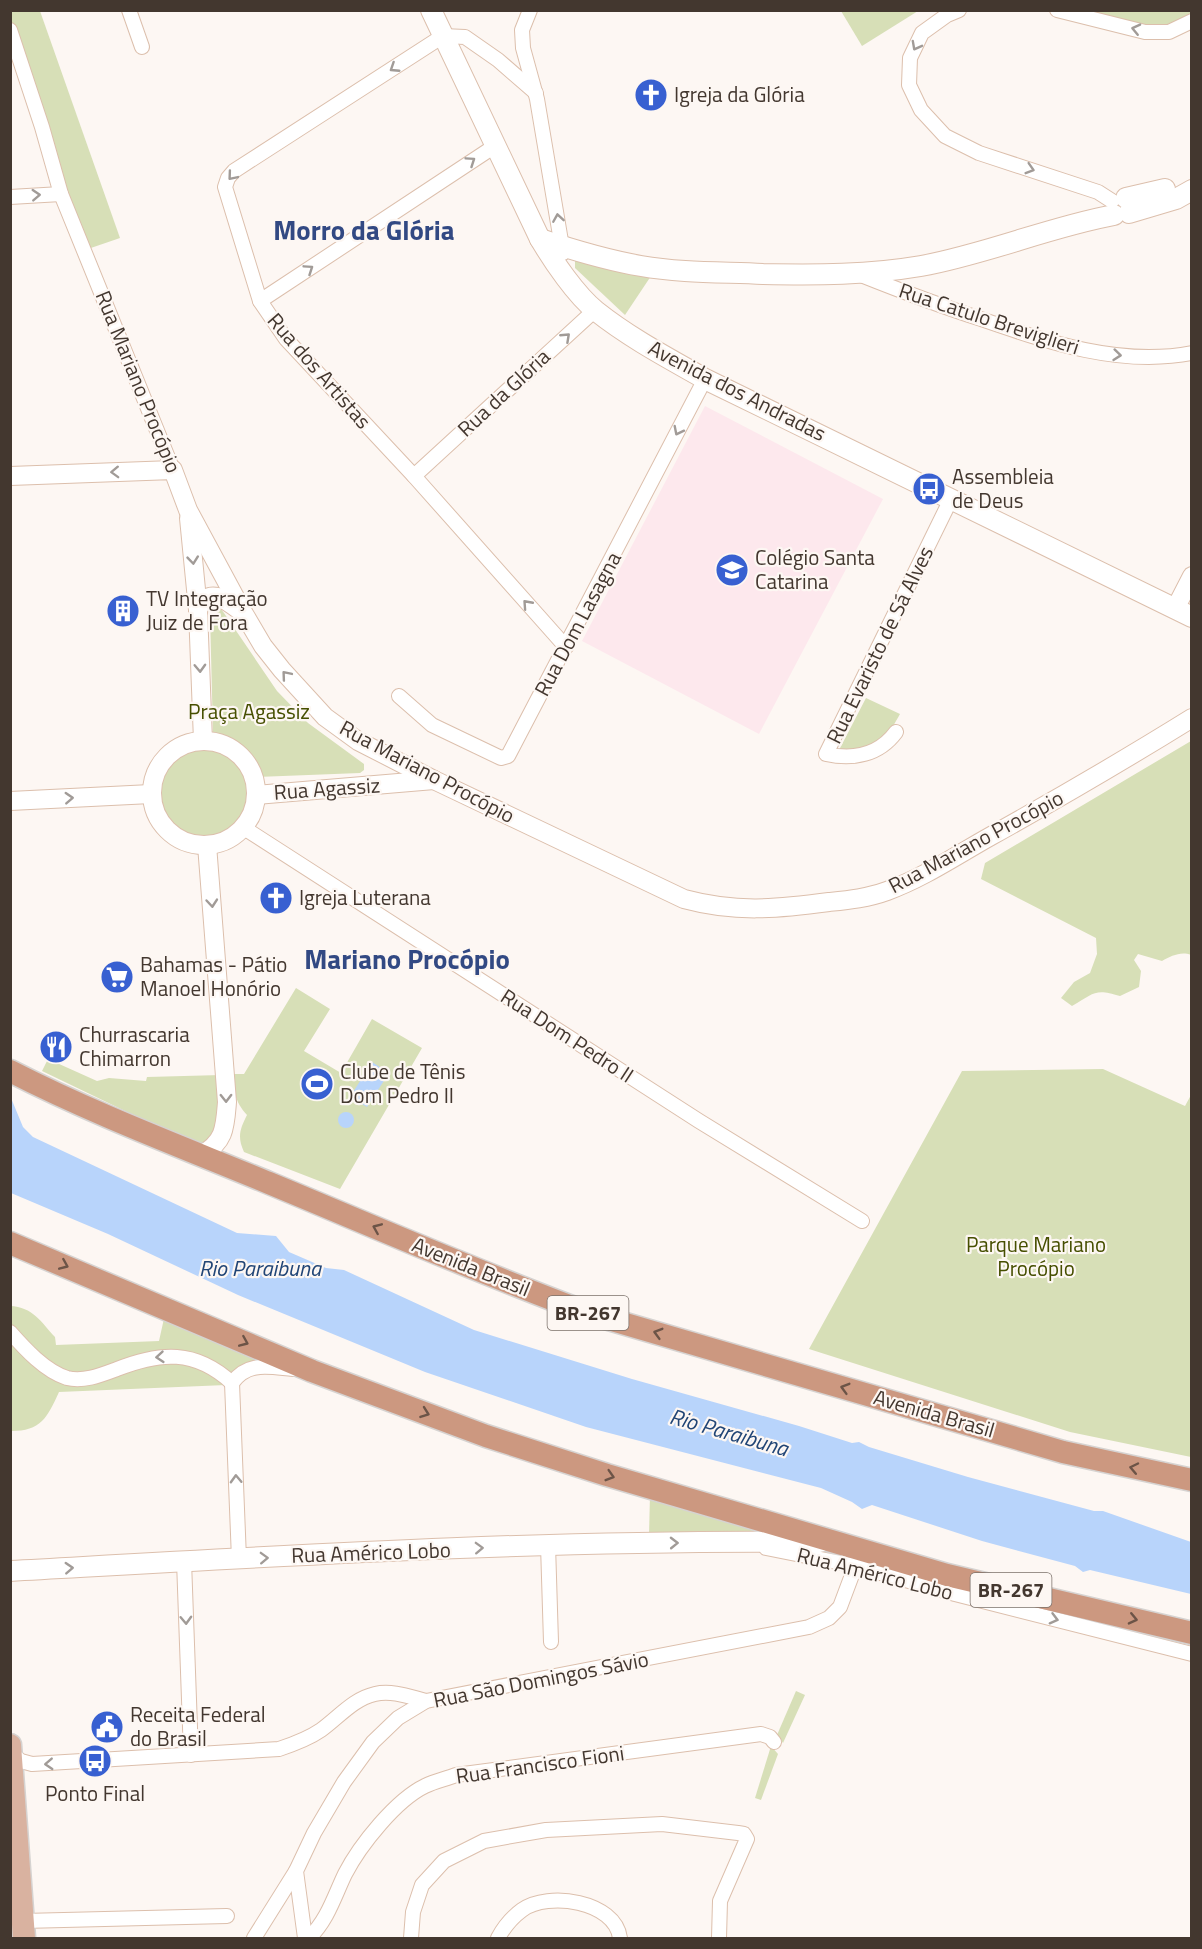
<svg xmlns="http://www.w3.org/2000/svg" width="1202" height="1949" font-family="'Titillium Web',sans-serif">
	<rect width="100%" height="100%" fill="#fdf7f3"/>
	<polygon fill="#fde8ed" points="705,406 883,499 759,734 582,641"/>
	<g fill="#d7dfb7">
		<polygon points="1191,10 1192,15 1168,26 1147,26 1080,11"/>
		<polygon points="10,11 40,11 120,238 85,250 11,30"/>
		<polygon points="841,11 918,11 862,46"/>
		<polygon points="578,259 653,273 625,315 575,268 575,261"/>
		<path d="M215,609H221L224,613L277,691L308,723L364,764V770L360,773L257,777L250,763L240,752C254,774 264,793 249,819C240,834 229,842 212,845C134,862 117,733 210,737L213,734L210,614Z"/>
		<path d="M866,698L900,714C879,752 879,746 838,752Z"/>
		<path d="M1191,741V955C1181,951 1171,956 1162,961L1138,954L1134,960L1141,971L1139,987L1120,996C1095,988 1094,993 1072,1006L1061,998L1074,982L1090,973L1097,954L1096,938L981,879L985,863Z"/>
		<path d="M296,988L330,1009L304,1051L341,1073L372,1019L422,1048L340,1189L244,1152C237,1137 240,1129 247,1115C235,1102 234,1091 232,1074H244Z"/>
		<polygon points="48,1059 97,1081 109,1078 146,1081 147,1077 221,1075 222,1125 202,1148 42,1071"/>
		<polygon points="1103,1069 1185,1106 1191,1095 1191,1457 1070,1432 809,1349 962,1071"/>
		<path d="M10,1306C33,1307 41,1322 55,1337L56,1345L159,1341L165,1314L303,1368L260,1365L232,1380L186,1356L96,1376H67L11,1329Z"/>
		<path d="M10,1334L66,1379L141,1361L186,1359L226,1385L59,1392C47,1418 41,1431 11,1431Z"/>
		<polygon points="650,1495 775,1532 649,1536"/>
		<polygon points="796,1691 805,1695 783,1743 777,1735"/>
		<polygon points="771,1746 778,1754 761,1800 755,1798"/>
	</g>
	<g fill="#b8d4fb">
		<polygon points="372,1062 389,1073 367,1107 350,1097"/>
		<polygon points="11,1098 23,1127 33,1137 237,1233 276,1236 289,1252 326,1268 344,1270 474,1330 632,1379 799,1426 852,1443 859,1442 869,1447 968,1477 1094,1511 1103,1511 1191,1542 1191,1594 1090,1570 1083,1572 1075,1566 982,1541 872,1505 862,1509 852,1502 821,1488 586,1427 425,1372 238,1295 108,1234 11,1193"/>
		<circle cx="346" cy="1120" r="8"/>
	</g>
	<g fill="none" stroke-linecap="round" stroke-linejoin="round">
		<defs>
			<g id="minor">
				<polyline points="129,10 142,47"/>
				<polyline points="530,10 522,30 523,48 537,99 563,253"/>
				<polyline points="959,10 947,15 922,33 910,58 909,85 921,110 945,136 979,153 1098,192 1112,201"/>
				<polyline points="1057,10 1145,32 1169,32 1192,21"/>
				<polyline points="10,30 42,127 61,194 173,470"/>
				<polyline points="536,93 498,60 465,37 443,36 234,171 228,178 225,187 260,301 286,339 414,476 566,647"/>
				<polyline points="10,197 61,194"/>
				<path d="M861,275C901,291 941,306 981,319C1048,342 1120,367 1192,353"/>
				<polyline points="260,301 495,146"/>
				<polyline points="414,476 595,310"/>
				<polyline points="399,696 432,725 501,758 508,756 705,379"/>
				<path d="M896,732C879,755 853,760 826,754L951,499"/>
				<polyline points="244,828 699,1121 862,1221"/>
				<path d="M10,1332C25,1349 45,1371 67,1378C84,1382 101,1375 117,1369C160,1352 195,1349 232,1383"/>
				<polyline points="232,1383 239,1559"/>
				<path d="M232,1383C248,1361 269,1367 293,1369"/>
				<polyline points="548,1545 551,1642"/>
				<polyline points="766,1548 856,1566 955,1594 1192,1654"/>
				<polyline points="184,1561 191,1755"/>
				<path d="M12,1754L21,1761L32,1764L279,1749C294,1744 308,1739 321,1730C339,1717 353,1699 375,1694C392,1690 410,1697 426,1701"/>
				<polyline points="23,1921 227,1916"/>
				<polyline points="254,1938 296,1871"/>
				<polyline points="305,1938 296,1871 314,1833 344,1782 373,1742 398,1718 426,1701 809,1627 829,1618 840,1607 861,1551"/>
				<path d="M309,1938C328,1919 334,1897 345,1874C360,1845 396,1800 425,1786C435,1781 446,1779 456,1775L761,1734L770,1737L774,1742"/>
				<polyline points="411,1938 413,1912 422,1885 444,1861 484,1841 546,1830 662,1824 738,1833 744,1834 747,1839 720,1901 719,1938"/>
				<path d="M498,1938C504,1927 511,1918 522,1910C548,1891 615,1901 620,1938"/>
			</g>
			<g id="tertiary">
				<path d="M10,476L173,470L188,510L243,612L263,646L282,670L325,717L358,741L434,780L684,899C736,913 776,909 829,902C848,900 868,898 887,891C923,878 957,855 991,836C1059,798 1126,759 1192,718"/>
				<polyline points="189,518 198,610 203,741"/>
				<polyline points="1175,609 1192,576"/>
				<path d="M198,610C208,586 225,599 239,610"/>
				<circle cx="204" cy="793" r="52"/>
				<polyline points="256,795 434,780"/>
				<polyline points="10,801 151,794"/>
				<path d="M201,1155C225,1142 225,1127 227,1102L207,845"/>
			</g>
			<g id="secondary">
				<path d="M431,10L540,239C553,261 576,295 596,311C630,338 668,358 705,379L1192,617"/>
				<polyline points="1126,198 1165,189"/>
				<polyline points="1129,213 1176,199 1192,190"/>
				<path d="M540,239C573,250 606,260 641,266C681,273 722,272 763,274C817,275 868,275 921,266C987,254 1049,227 1114,215"/>
				<path d="M10,1571C280,1556 550,1539 820,1542"/>
			</g>
			<polyline id="primary" points="10,1745 24,1938"/>
			<g id="trunk">
				<path d="M10,1071C94,1114 182,1147 269,1183C375,1227 480,1273 588,1313L1063,1452L1192,1480"/>
				<polyline points="10,1243 312,1371 486,1436 607,1475 947,1575 1192,1633"/>
			</g>
		</defs>
		<use href="#minor" stroke="#dcbfac" stroke-width="16"/>
		<use href="#tertiary" stroke="#dcbfac" stroke-width="20"/>
		<use href="#secondary" stroke="#dcbfac" stroke-width="22"/>
		<use href="#primary" stroke="#d6d3d1" stroke-width="25"/>
		<use href="#trunk" stroke="#d6d3d1" stroke-width="25"/>
		<use href="#minor" stroke="#fff" stroke-width="14"/>
		<use href="#tertiary" stroke="#fff" stroke-width="18"/>
		<use href="#secondary" stroke="#fff" stroke-width="20"/>
		<use href="#primary" stroke="#d9b2a0" stroke-width="22"/>
		<use href="#trunk" stroke="#cc9880" stroke-width="22"/>
	</g>
	<defs><path id="oneway-chevron" d="M-2-3.5L2.5 0L-2 3.5" fill="none" stroke-width="1.6" stroke-linecap="round" stroke-linejoin="round" transform="scale(1.5)"/></defs>
	<g stroke="#a19b97">
		<use href="#oneway-chevron" transform="translate(1136 29) rotate(-167)"/>
		<use href="#oneway-chevron" transform="translate(916 46) rotate(118)"/>
		<use href="#oneway-chevron" transform="translate(394 68) rotate(147)"/>
		<use href="#oneway-chevron" transform="translate(471 161) rotate(-34)"/>
		<use href="#oneway-chevron" transform="translate(1030 169) rotate(17)"/>
		<use href="#oneway-chevron" transform="translate(232 176) rotate(130)"/>
		<use href="#oneway-chevron" transform="translate(36 195) rotate(-3)"/>
		<use href="#oneway-chevron" transform="translate(558 218) rotate(-99)"/>
		<use href="#oneway-chevron" transform="translate(309 269) rotate(-34)"/>
		<use href="#oneway-chevron" transform="translate(566 337) rotate(-43)"/>
		<use href="#oneway-chevron" transform="translate(1117 355) rotate(6)"/>
		<use href="#oneway-chevron" transform="translate(678 431) rotate(117)"/>
		<use href="#oneway-chevron" transform="translate(115 472) rotate(178)"/>
		<use href="#oneway-chevron" transform="translate(193 560) rotate(84)"/>
		<use href="#oneway-chevron" transform="translate(527 604) rotate(-132)"/>
		<use href="#oneway-chevron" transform="translate(200 668) rotate(88)"/>
		<use href="#oneway-chevron" transform="translate(286 675) rotate(-130)"/>
		<use href="#oneway-chevron" transform="translate(69 798) rotate(-3)"/>
		<use href="#oneway-chevron" transform="translate(212 903) rotate(85)"/>
		<use href="#oneway-chevron" transform="translate(226 1098) rotate(89)"/>
		<use href="#oneway-chevron" transform="translate(160 1357) rotate(175)"/>
		<use href="#oneway-chevron" transform="translate(236 1479) rotate(-92)"/>
		<use href="#oneway-chevron" transform="translate(674 1543) rotate(-1)"/>
		<use href="#oneway-chevron" transform="translate(479 1548) rotate(-2)"/>
		<use href="#oneway-chevron" transform="translate(264 1558) rotate(-2)"/>
		<use href="#oneway-chevron" transform="translate(69 1568) rotate(-3)"/>
		<use href="#oneway-chevron" transform="translate(1054 1619) rotate(15)"/>
		<use href="#oneway-chevron" transform="translate(186 1620) rotate(88)"/>
		<use href="#oneway-chevron" transform="translate(49 1764) rotate(177)"/>
	</g>
	<g stroke="#6c5447">
		<use href="#oneway-chevron" transform="translate(377 1228) rotate(-157)"/>
		<use href="#oneway-chevron" transform="translate(64 1265) rotate(23)"/>
		<use href="#oneway-chevron" transform="translate(658 1333) rotate(-164)"/>
		<use href="#oneway-chevron" transform="translate(244 1342) rotate(23)"/>
		<use href="#oneway-chevron" transform="translate(845 1388) rotate(-164)"/>
		<use href="#oneway-chevron" transform="translate(425 1413) rotate(20)"/>
		<use href="#oneway-chevron" transform="translate(1134 1468) rotate(-168)"/>
		<use href="#oneway-chevron" transform="translate(610 1476) rotate(17)"/>
		<use href="#oneway-chevron" transform="translate(1133 1619) rotate(13)"/>
	</g>
	<defs>
		<symbol id="church-disc" viewBox="-11 -11 22 22"><circle r="9.5" fill="#3860d1" stroke="#fdf7f3"/><path d="M-1.2-6h2.4v3.5h3.3v2.4h-3.3V6h-2.4V-.1h-3.3v-2.4h3.3Z" fill="#fff"/></symbol>
		<symbol id="bus-disc" viewBox="-11 -11 22 22"><circle r="9.5" fill="#3860d1" stroke="#fdf7f3"/><path d="M-5-6H5V4H4V6H2V4H-2V6H-4V4H-5ZM-3.5-4V0h7V-4ZM-3.5 1.2v1.5H-2V1.2ZM2 1.2v1.5H3.5V1.2Z" fill="#fff"/></symbol>
		<symbol id="school-disc" viewBox="-11 -11 22 22"><circle r="9.5" fill="#3860d1" stroke="#fdf7f3"/><path d="M0-5L7-2L0 1L-7-2ZM-4 1L0 2.5L4 1V4Q0 6-4 4Z" fill="#fff"/></symbol>
		<symbol id="building-disc" viewBox="-11 -11 22 22"><circle r="9.5" fill="#3860d1" stroke="#fdf7f3"/><path d="M-4-6H4V6H1V3H-1V6H-4ZM-2.5-4.3h1.7v1.8h-1.7ZM.8-4.3h1.7v1.8H.8ZM-2.5-1h1.7V.8h-1.7ZM.8-1h1.7V.8H.8Z" fill="#fff"/></symbol>
		<symbol id="supermarket-disc" viewBox="-11 -11 22 22"><circle r="9.5" fill="#3860d1" stroke="#fdf7f3"/><path d="M-6-5.5h2.5l.6 2H6L4.5 2H-2.5L-4.4-4H-6ZM-1.5 3.2a1.3 1.3 0 1 0 .1 0ZM3 3.2a1.3 1.3 0 1 0 .1 0Z" fill="#fff"/></symbol>
		<symbol id="restaurant-disc" viewBox="-11 -11 22 22"><circle r="9.5" fill="#3860d1" stroke="#fdf7f3"/><path d="M-5-6h1v4h1v-4h1v4h1v-4h1v5L-1.5 .5V6h-2V.5L-5-1ZM5-6V6H3V1.5H1.5Q1.5-4 5-6Z" fill="#fff"/></symbol>
		<symbol id="stadium-disc" viewBox="-11 -11 22 22"><circle r="9.5" fill="#3860d1" stroke="#fdf7f3"/><path d="M0-5a6.5 5 0 1 0 0 10a6.5 5 0 1 0 0-10ZM-3.5-1.8h7v3.6h-7Z" fill="#fff"/></symbol>
		<symbol id="civic-disc" viewBox="-11 -11 22 22"><circle r="9.5" fill="#3860d1" stroke="#fdf7f3"/><path d="M-.6-6.5H3V-4.5H.6V-3L4-1V1h2V6H-6V1h2V-1L-.6-3ZM-1.2 2.5V6h2.4V2.5Z" fill="#fff"/></symbol>
	</defs>
	<g fill-rule="evenodd">
		<use href="#church-disc" x="632" y="76" width="38" height="38"/>
		<use href="#bus-disc" x="910" y="470" width="38" height="38"/>
		<use href="#school-disc" x="713" y="551" width="38" height="38"/>
		<use href="#building-disc" x="104" y="592" width="38" height="38"/>
		<use href="#church-disc" x="257" y="879" width="38" height="38"/>
		<use href="#supermarket-disc" x="98" y="958" width="38" height="38"/>
		<use href="#restaurant-disc" x="37" y="1028" width="38" height="38"/>
		<use href="#stadium-disc" x="298" y="1065" width="38" height="38"/>
		<use href="#civic-disc" x="88" y="1708" width="38" height="38"/>
		<use href="#bus-disc" x="76" y="1742" width="38" height="38"/>
	</g>
	<g text-anchor="middle" stroke-width="4.5" stroke-linejoin="round" paint-order="stroke">
		<g fill="#fdf7f3" stroke="#7b716a" stroke-width="1.5">
			<rect x="547.5" y="1296" width="81" height="34" rx="4.5"/>
			<rect x="970.5" y="1573" width="81" height="34" rx="4.5"/>
		</g>
		<g font-size="20" font-weight="bold" fill="#43372f">
			<text x="588" y="1320">BR-267</text>
			<text x="1011" y="1597">BR-267</text>
		</g>
		<g font-size="21" fill="#43372f" stroke="#fdf7f3" text-anchor="start">
			<text x="674" y="102">Igreja da Glória</text>
			<text x="952" y="484">Assembleia<tspan x="952" dy="24">de Deus</tspan></text>
			<text x="755" y="565">Colégio Santa<tspan x="755" dy="24">Catarina</tspan></text>
			<text x="146" y="606">TV Integração<tspan x="146" dy="24">Juiz de Fora</tspan></text>
			<text x="299" y="905">Igreja Luterana</text>
			<text x="140" y="972">Bahamas - Pátio<tspan x="140" dy="24">Manoel Honório</tspan></text>
			<text x="79" y="1042">Churrascaria<tspan x="79" dy="24">Chimarron</tspan></text>
			<text x="340" y="1079">Clube de Tênis<tspan x="340" dy="24">Dom Pedro II</tspan></text>
			<text x="130" y="1722">Receita Federal<tspan x="130" dy="24">do Brasil</tspan></text>
			<text x="95" y="1801" text-anchor="middle">Ponto Final</text>
		</g>
		<g font-size="21" fill="#43372f" stroke="#fdf7f3">
			<text transform="translate(989 319) rotate(18)" y="7">Rua Catulo Breviglieri</text>
			<text transform="translate(319 371) rotate(49)" y="7">Rua dos Artistas</text>
			<text transform="translate(138 382) rotate(68)" y="7">Rua Mariano Procópio</text>
			<text transform="translate(737 391) rotate(27)" y="7">Avenida dos Andradas</text>
			<text transform="translate(504 393) rotate(-43)" y="7">Rua da Glória</text>
			<text transform="translate(578 624) rotate(-62)" y="7">Rua Dom Lasagna</text>
			<text transform="translate(880 645) rotate(-64)" y="7">Rua Evaristo de Sá Alves</text>
			<text transform="translate(427 772) rotate(28)" y="7">Rua Mariano Procópio</text>
			<text transform="translate(327 789) rotate(-4)" y="7">Rua Agassiz</text>
			<text transform="translate(976 842) rotate(-28)" y="7">Rua Mariano Procópio</text>
			<text transform="translate(567 1036) rotate(33)" y="7">Rua Dom Pedro II</text>
			<text transform="translate(471 1267) rotate(22)" y="7">Avenida Brasil</text>
			<text transform="translate(934 1414) rotate(16)" y="7">Avenida Brasil</text>
			<text transform="translate(371 1553) rotate(-2)" y="7">Rua Américo Lobo</text>
			<text transform="translate(875 1574) rotate(14)" y="7">Rua Américo Lobo</text>
			<text transform="translate(541 1680) rotate(-11)" y="7">Rua São Domingos Sávio</text>
			<text transform="translate(540 1765) rotate(-8)" y="7">Rua Francisco Fioni</text>
		</g>
		<g font-size="21" fill="#464f00" stroke="#fdf7f3">
			<text x="249" y="719">Praça Agassiz</text>
			<text x="1036" y="1252">Parque Mariano<tspan x="1036" dy="24">Procópio</tspan></text>
		</g>
		<g font-size="22" font-style="italic" fill="#214576" stroke="#fdf7f3">
			<text x="260" y="1276">Rio Paraibuna</text>
			<text transform="translate(729 1432) rotate(16)" y="8">Rio Paraibuna</text>
		</g>
		<g font-size="27" font-weight="bold" fill="#324983" stroke="#fdf7f3">
			<text x="364" y="240">Morro da Glória</text>
			<text x="407" y="969">Mariano Procópio</text>
		</g>
	</g>
	<rect width="1202" height="1949" fill="none" stroke="#43372f" stroke-width="24"/>
</svg>
